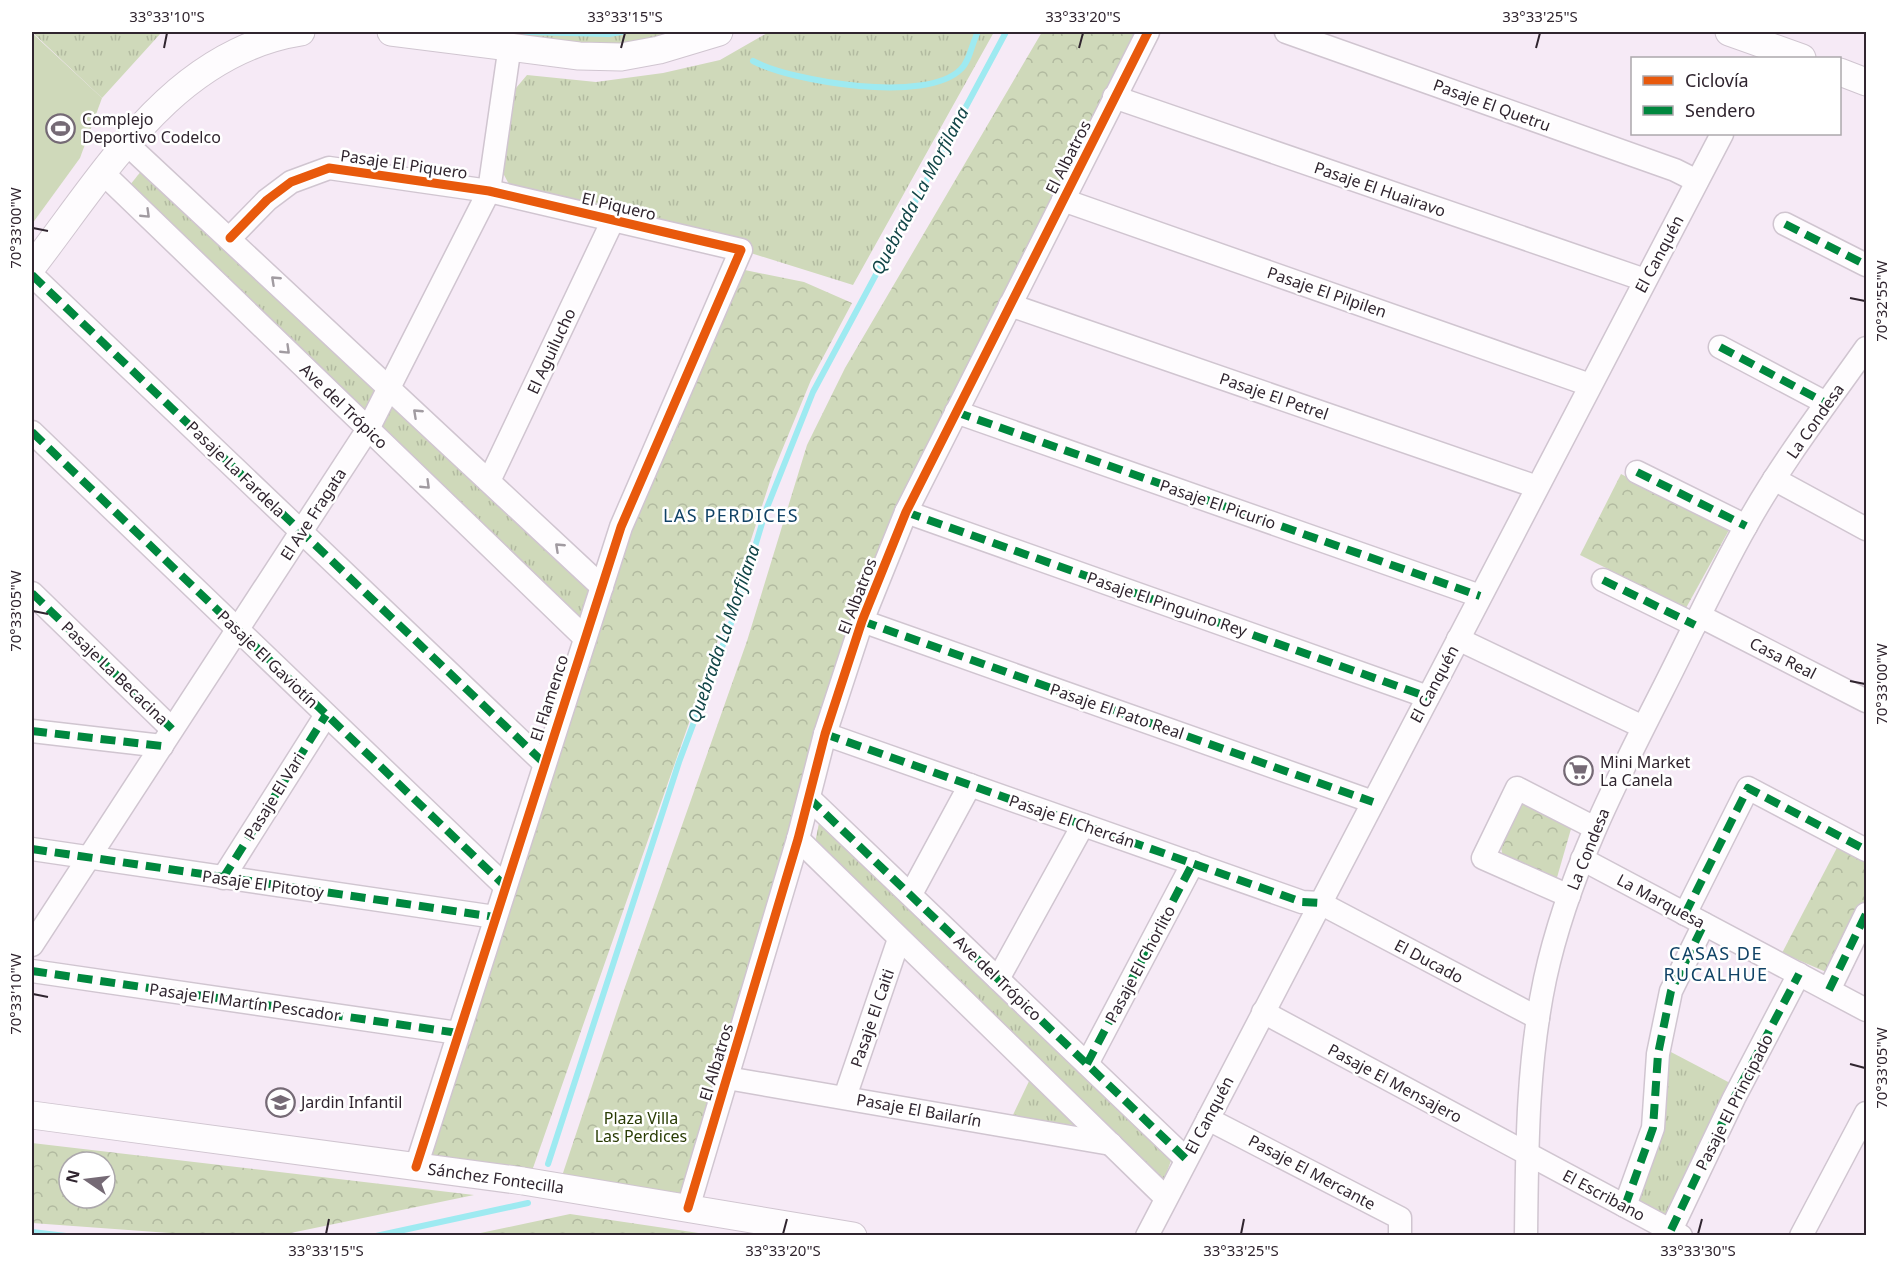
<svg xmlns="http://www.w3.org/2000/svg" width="1898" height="1267" font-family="'Noto Sans',sans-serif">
	<defs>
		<pattern id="grass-tufts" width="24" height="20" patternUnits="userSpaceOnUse" patternTransform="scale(1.5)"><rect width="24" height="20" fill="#cfd9ba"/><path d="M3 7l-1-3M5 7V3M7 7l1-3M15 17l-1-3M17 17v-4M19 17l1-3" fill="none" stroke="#b2baa0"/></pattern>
		<pattern id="forest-crowns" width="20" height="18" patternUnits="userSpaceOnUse" patternTransform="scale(1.5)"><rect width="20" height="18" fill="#cfd9ba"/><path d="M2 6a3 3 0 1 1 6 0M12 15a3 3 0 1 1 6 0" fill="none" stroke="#b2baa0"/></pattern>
	</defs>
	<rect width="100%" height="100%" fill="#f6eaf6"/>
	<g fill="url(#grass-tufts)">
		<polygon points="32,32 168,32 161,33 102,98"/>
		<polygon points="476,32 694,32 614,49"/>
		<polygon points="769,32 994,32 853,285 741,250 514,194 503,173 516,88 527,75 596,82 663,73 720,60"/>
		<polygon points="146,165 597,589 587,624 126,190"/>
		<polygon points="819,823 1172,1158 1164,1180 814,848"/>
		<polygon points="1669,1051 1732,1084 1669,1217 1634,1198"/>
		<polygon points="1031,1077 1088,1127 1012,1117"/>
	</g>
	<g fill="url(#forest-crowns)" fill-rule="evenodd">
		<polygon points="1042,32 1140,32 910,482 684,1201 561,1179 625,987 747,641 807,445 845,368"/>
		<polygon points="740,269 804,282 852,303 811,380 773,472 724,623 533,1168 528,1175 428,1161 642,498"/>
		<polygon points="1621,474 1729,530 1686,608 1580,555"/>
		<polygon points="1521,800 1573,822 1556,881 1503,857 1500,843"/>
		<polygon points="1840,842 1866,855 1866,906 1833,975 1782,953"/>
		<path d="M32,1143L474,1195L281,1235H197L32,1223ZM69,1162H105V1198H69Z"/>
		<polygon points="570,1214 712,1235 471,1235"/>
	</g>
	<polygon fill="#cfd9ba" points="32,33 102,98 80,158 32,224"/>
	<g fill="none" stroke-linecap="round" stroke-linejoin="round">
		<g stroke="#9eeaf1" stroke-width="6">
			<polyline points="524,32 609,34 622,32"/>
			<path d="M753,61C793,82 927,104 961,69C970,61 972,42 978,32"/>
			<polyline points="548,1164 679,762 736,610 766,510 813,392 1006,32"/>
			<polyline points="32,1232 66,1236"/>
			<polyline points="376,1236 528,1203"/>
		</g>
		<defs>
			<g id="minor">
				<polyline points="1286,32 1675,170 1697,181"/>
				<polyline points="1114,97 1645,280"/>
				<polyline points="127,144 602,587"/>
				<polyline points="104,174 584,637"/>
				<polyline points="1063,200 1590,385"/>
				<polyline points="1785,224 1866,265"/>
				<polyline points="230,238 267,200 291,182 329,168 489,191 741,250 621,527 416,1167"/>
				<polyline points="32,275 544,763"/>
				<polyline points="1010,305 1537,487"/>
				<polyline points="1720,347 1826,403"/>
				<polyline points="956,412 1480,596"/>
				<polyline points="32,432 505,886"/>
				<polyline points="1637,472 1746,526"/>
				<polyline points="1774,479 1866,529"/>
				<polyline points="489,481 613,220"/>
				<polyline points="906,512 1428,697"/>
				<polyline points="1603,580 1695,625"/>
				<polyline points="32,593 172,729"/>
				<polyline points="1700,616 1866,701"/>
				<polyline points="862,621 1373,802"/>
				<polyline points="1458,639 1643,727"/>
				<polyline points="32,731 162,746"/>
				<polyline points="825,734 1302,902 1320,903 1538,1018"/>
				<polyline points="809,798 1186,1159"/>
				<polyline points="798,839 1166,1198"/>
				<polyline points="32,849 495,917"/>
				<polyline points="1582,859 1866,1010"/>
				<polyline points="223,878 326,715"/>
				<polyline points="911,894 970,785"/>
				<polyline points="1569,896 1483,858 1517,788 1595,828"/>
				<polyline points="1685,914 1748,788 1866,850"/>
				<polyline points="32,945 368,429 489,191 510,45"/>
				<polyline points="32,971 458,1033"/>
				<polyline points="998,979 1083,825"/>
				<polyline points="1829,990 1866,914"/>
				<polyline points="1263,1012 1681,1236"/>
				<polyline points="1087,1064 1193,863"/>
				<polyline points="727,1078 1111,1144"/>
				<polyline points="845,1097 899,939"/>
				<polyline points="1208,1119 1400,1218 1400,1236"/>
				<polyline points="1625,1206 1653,1128 1658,1054 1671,991 1704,924"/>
				<polyline points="688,1208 798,839 825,734 862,621 906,512 1148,32"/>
				<polyline points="1671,1230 1734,1098 1799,974"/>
				<polyline points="1147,1236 1722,134"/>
				<path d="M1526,1236C1527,1149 1527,1064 1545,979C1567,877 1615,783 1662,691C1690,636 1716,579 1746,526C1781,463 1825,406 1866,348"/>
				<polyline points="1801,1236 1866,1113"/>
			</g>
			<g id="tertiary">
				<polyline points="391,32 579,56 621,57 659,50 719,32"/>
				<polyline points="1729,32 1802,58"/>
				<polyline points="1840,72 1866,82"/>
				<path d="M32,267C105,173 173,52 301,32"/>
				<polyline points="32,1115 523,1181 853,1236"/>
			</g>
		</defs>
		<use href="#minor" stroke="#d0c5d0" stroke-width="25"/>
		<use href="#tertiary" stroke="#d0c5d0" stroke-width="29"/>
		<use href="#minor" stroke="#fefcfe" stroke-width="22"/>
		<use href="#tertiary" stroke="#fefcfe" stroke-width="27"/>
		<g stroke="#00873e" stroke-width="8" stroke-dasharray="15 8" stroke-linecap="butt">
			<polyline points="1785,224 1866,265"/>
			<polyline points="32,275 544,763"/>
			<polyline points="1720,347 1826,403"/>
			<polyline points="956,412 1480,596"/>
			<polyline points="32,432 505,886"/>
			<polyline points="1637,472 1746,526"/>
			<polyline points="906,512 1428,697"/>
			<polyline points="1603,580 1695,625"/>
			<polyline points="32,593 172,729"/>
			<polyline points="862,621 1373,802"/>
			<polyline points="32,731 162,746"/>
			<polyline points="825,734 1302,902 1320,903"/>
			<polyline points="809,798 1186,1159"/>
			<polyline points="32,849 495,917"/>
			<polyline points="223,878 326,715"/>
			<polyline points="1685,914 1748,788 1866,850"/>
			<polyline points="32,971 458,1033"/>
			<polyline points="1829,990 1866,914"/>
			<polyline points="1087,1064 1193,863"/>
			<polyline points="1625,1206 1653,1128 1658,1054 1671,991 1704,924"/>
			<polyline points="1671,1230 1734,1098 1799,974"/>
		</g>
		<defs>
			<g id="cycleway">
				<polyline points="230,238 267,200 291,182 329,168 489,191 741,250 621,527 416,1167"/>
				<polyline points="688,1208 798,839 825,734 862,621 906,512 1148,32"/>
			</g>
		</defs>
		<use href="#cycleway" stroke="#fff" stroke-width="13"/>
		<use href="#cycleway" stroke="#e8590c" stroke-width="9"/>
	</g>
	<defs><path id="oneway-chevron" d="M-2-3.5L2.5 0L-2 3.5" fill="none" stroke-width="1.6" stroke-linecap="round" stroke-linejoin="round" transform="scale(1.5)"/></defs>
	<g stroke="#a19ba1">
		<use href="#oneway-chevron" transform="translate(146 214) rotate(44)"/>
		<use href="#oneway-chevron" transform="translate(275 280) rotate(-137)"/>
		<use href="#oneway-chevron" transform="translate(286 350) rotate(44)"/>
		<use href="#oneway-chevron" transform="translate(417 413) rotate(-137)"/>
		<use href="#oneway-chevron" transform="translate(426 485) rotate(44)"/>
		<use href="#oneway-chevron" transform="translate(559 547) rotate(-137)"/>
	</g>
	<path fill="none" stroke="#30252f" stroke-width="2" d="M164,48L167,33M621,48L625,33M1079,48L1083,33M1536,48L1540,33M33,228L48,231M1850,298L1865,301M33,611L48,614M1850,681L1865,684M33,994L48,997M1850,1064L1865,1068M326,1234L329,1219M783,1234L787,1219M1241,1234L1244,1219M1698,1234L1702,1219"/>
	<defs>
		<symbol id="stadium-ring" viewBox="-11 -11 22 22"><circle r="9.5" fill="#fff" stroke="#756a75" stroke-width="1.5"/><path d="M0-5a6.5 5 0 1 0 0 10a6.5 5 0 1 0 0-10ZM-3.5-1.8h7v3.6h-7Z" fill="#756a75"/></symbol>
		<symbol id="supermarket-ring" viewBox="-11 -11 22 22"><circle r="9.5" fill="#fff" stroke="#756a75" stroke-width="1.5"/><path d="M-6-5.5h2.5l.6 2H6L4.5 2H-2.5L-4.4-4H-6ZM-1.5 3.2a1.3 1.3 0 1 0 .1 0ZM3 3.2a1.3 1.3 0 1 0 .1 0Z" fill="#756a75"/></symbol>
		<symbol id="school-ring" viewBox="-11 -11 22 22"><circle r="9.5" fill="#fff" stroke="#756a75" stroke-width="1.5"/><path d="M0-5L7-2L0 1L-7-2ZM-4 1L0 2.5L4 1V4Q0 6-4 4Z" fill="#756a75"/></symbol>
	</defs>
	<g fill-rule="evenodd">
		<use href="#stadium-ring" x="44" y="112" width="33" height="33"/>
		<use href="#supermarket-ring" x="1562" y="754" width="33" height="33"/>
		<use href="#school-ring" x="264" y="1086" width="33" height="33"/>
	</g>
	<g text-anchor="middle" stroke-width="5" stroke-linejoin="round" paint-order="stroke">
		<g font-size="16" fill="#30252f" stroke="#fff">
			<text transform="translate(1492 105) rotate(20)" y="6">Pasaje El Quetru</text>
			<text transform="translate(1068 157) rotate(-63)" y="6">El Albatros</text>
			<text transform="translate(404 164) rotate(8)" y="6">Pasaje El Piquero</text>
			<text transform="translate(1380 189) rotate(19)" y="6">Pasaje El Huairavo</text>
			<text transform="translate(619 206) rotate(13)" y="6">El Piquero</text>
			<text transform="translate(1659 254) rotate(-62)" y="6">El Canquén</text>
			<text transform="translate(1327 292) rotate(19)" y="6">Pasaje El Pilpilen</text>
			<text transform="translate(551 351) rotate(-65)" y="6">El Aguilucho</text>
			<text transform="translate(1274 396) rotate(19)" y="6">Pasaje El Petrel</text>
			<text transform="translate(344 406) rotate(44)" y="6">Ave del Trópico</text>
			<text transform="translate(1815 421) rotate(-55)" y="6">La Condesa</text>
			<text transform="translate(236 469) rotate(44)" y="6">Pasaje La Fardela</text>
			<text transform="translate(1218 504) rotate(19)" y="6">Pasaje El Picurio</text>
			<text transform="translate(313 514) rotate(-57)" y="6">El Ave Fragata</text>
			<text transform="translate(857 596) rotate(-69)" y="6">El Albatros</text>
			<text transform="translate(1167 604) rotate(19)" y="6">Pasaje El Pinguino Rey</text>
			<text transform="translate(1783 658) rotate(27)" y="6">Casa Real</text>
			<text transform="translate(268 659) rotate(44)" y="6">Pasaje El Gaviotín</text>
			<text transform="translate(115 673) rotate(44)" y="6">Pasaje La Becacina</text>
			<text transform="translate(1434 684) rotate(-62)" y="6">El Canquén</text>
			<text transform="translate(549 698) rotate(-72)" y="6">El Flamenco</text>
			<text transform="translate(1117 711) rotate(19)" y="6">Pasaje El Pato Real</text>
			<text transform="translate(274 796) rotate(-58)" y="6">Pasaje El Vari</text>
			<text transform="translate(1072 821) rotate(19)" y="6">Pasaje El Chercán</text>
			<text transform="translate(1588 849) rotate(-68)" y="6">La Condesa</text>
			<text transform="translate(263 884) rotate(8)" y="6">Pasaje El Pitotoy</text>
			<text transform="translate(1661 901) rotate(28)" y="6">La Marquesa</text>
			<text transform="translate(1429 961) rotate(28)" y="6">El Ducado</text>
			<text transform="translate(1140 964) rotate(-62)" y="6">Pasaje El Chorlito</text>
			<text transform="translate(998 978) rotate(44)" y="6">Ave del Trópico</text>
			<text transform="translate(245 1002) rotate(8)" y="6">Pasaje El Martín Pescador</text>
			<text transform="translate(872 1018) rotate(-71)" y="6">Pasaje El Caiti</text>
			<text transform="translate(716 1062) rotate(-73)" y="6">El Albatros</text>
			<text transform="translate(1395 1083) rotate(28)" y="6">Pasaje El Mensajero</text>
			<text transform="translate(1734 1102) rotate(-63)" y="6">Pasaje El Principado</text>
			<text transform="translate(919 1110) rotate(10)" y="6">Pasaje El Bailarín</text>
			<text transform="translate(1209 1115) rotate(-62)" y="6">El Canquén</text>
			<text transform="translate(1312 1172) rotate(28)" y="6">Pasaje El Mercante</text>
			<text transform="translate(496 1178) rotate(8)" y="6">Sánchez Fontecilla</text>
			<text transform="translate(1604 1195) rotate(28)" y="6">El Escribano</text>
		</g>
		<g font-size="16" fill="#30252f" stroke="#fff" text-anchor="start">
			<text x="82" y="125">Complejo<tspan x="82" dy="18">Deportivo Codelco</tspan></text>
			<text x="1600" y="768">Mini Market<tspan x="1600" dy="18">La Canela</tspan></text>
			<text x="301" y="1108">Jardin Infantil</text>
		</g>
		<g font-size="16" fill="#293b04" stroke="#fff">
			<text x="641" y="1124">Plaza Villa<tspan x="641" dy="18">Las Perdices</tspan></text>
		</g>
		<g font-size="18" font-style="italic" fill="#114547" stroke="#fff">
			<text transform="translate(920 191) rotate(-62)" y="6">Quebrada La Morfilana</text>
			<text transform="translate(724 634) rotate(-71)" y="6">Quebrada La Morfilana</text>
		</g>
		<g font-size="18" letter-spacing="1.5" fill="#104266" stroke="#fff">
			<text x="731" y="522">LAS PERDICES</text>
			<text x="1716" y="960">CASAS DE<tspan x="1716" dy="21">RUCALHUE</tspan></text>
		</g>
	</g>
	<rect width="1898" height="1267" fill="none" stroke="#ffffff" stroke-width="66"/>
	<rect x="1631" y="57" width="210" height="78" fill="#ffffff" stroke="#aca8ac" stroke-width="1.5"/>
	<rect x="1643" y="76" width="30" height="9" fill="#e8590c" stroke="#aca8ac" stroke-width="1.5"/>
	<text x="1685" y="87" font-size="18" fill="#30252f">Ciclovía</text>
	<rect x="1643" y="106" width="30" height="9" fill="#00873e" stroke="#aca8ac" stroke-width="1.5"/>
	<text x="1685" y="117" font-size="18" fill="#30252f">Sendero</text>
	<g transform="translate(87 1180) rotate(284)"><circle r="28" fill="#ffffff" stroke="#aca8ac" stroke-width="1.5"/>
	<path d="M0-4.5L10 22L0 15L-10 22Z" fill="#756a75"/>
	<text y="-9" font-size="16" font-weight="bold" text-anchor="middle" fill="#30252f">N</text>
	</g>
	<rect x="33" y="33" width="1832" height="1201" fill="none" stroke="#30252f" stroke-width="2"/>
	<g font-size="15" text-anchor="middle" fill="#30252f">
		<text x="167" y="22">33°33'10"S</text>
		<text x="625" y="22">33°33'15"S</text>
		<text x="1083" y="22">33°33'20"S</text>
		<text x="1540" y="22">33°33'25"S</text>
		<text transform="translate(16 228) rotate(-90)" y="5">70°33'00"W</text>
		<text transform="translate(1882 301) rotate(-90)" y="5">70°32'55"W</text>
		<text transform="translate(16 611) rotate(-90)" y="5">70°33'05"W</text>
		<text transform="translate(1882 684) rotate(-90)" y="5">70°33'00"W</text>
		<text transform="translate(16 994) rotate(-90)" y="5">70°33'10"W</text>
		<text transform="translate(1882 1068) rotate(-90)" y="5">70°33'05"W</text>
		<text x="326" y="1256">33°33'15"S</text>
		<text x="783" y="1256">33°33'20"S</text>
		<text x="1241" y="1256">33°33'25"S</text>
		<text x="1698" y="1256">33°33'30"S</text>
	</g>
</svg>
